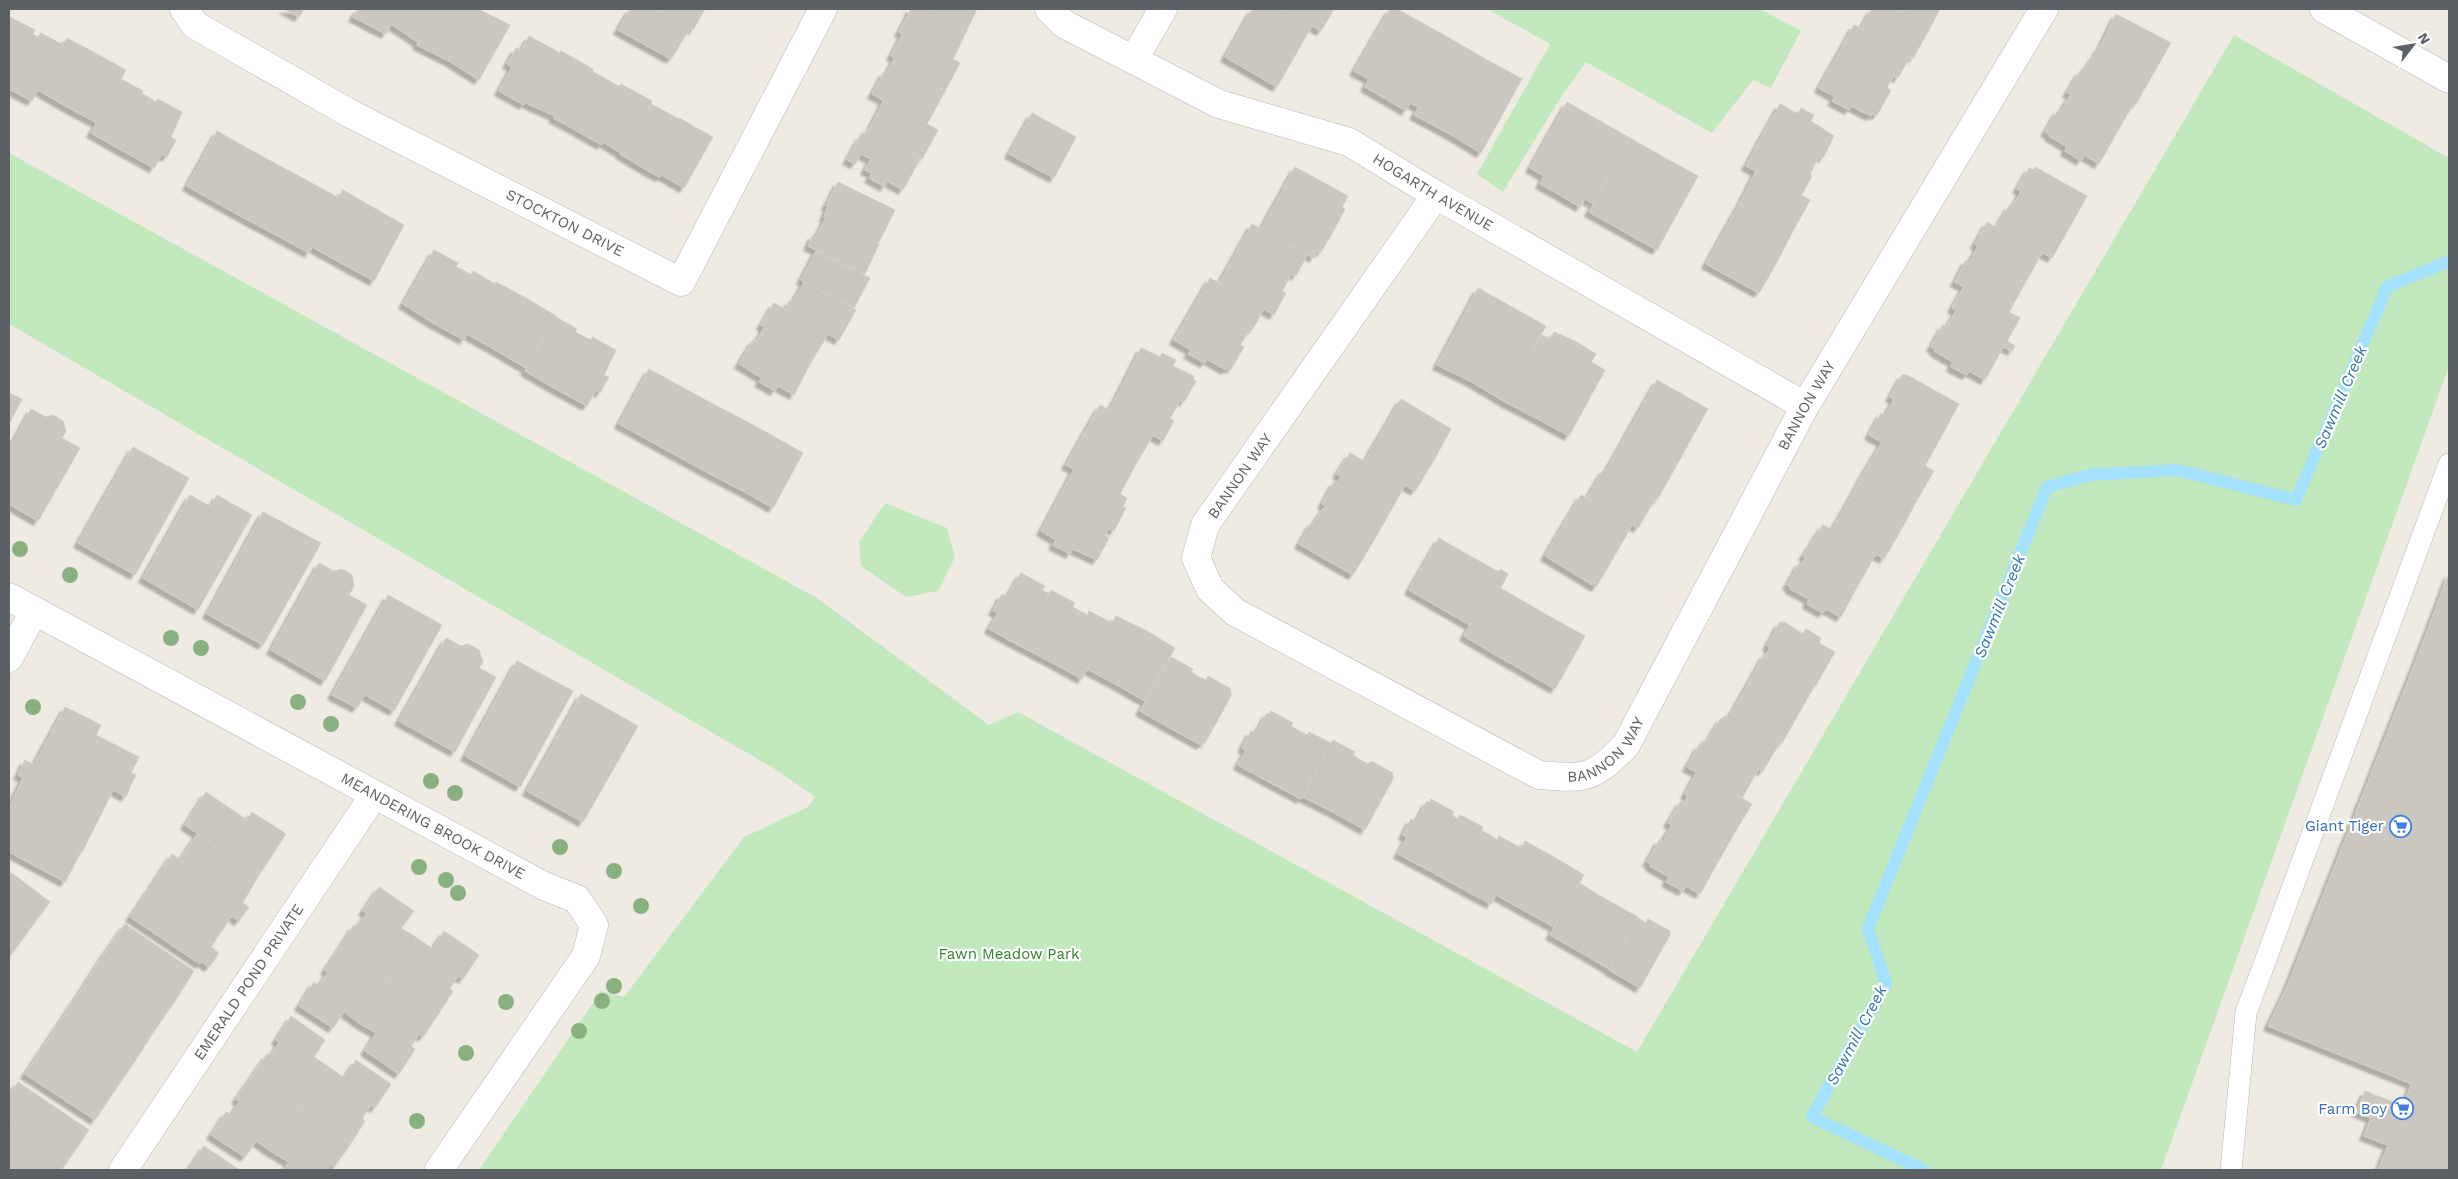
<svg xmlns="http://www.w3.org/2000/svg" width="2458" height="1179" font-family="'Work Sans',sans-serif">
	<defs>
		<filter id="shadow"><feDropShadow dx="-4.5" dy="4.5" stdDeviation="1" flood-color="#0004"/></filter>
	</defs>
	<rect width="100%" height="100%" fill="#efebe3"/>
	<g fill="#c2e9be">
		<polygon points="1487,9 1760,9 1801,31 1771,88 1753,80 1712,133 1586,62 1561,97 1503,192 1477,174 1550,44"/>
		<polygon points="2234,35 2449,158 2449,366 2161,1170 479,1170 601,991 624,997 744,837 808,807 815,797 773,768 9,324 9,153 817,598 989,725 1018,712 1637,1052"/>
		<polygon points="885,503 947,528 955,557 938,591 906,597 861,566 859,542"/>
	</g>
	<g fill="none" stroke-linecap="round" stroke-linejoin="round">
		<polyline stroke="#a3e1ff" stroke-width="12" points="1924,1170 1812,1117 1886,983 1868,928 2047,487 2089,475 2177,470 2296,500 2387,287 2449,261"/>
	</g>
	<g fill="#cac6c0" stroke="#d4ccc1" filter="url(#shadow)">
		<polygon points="284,9 304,9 299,17"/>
		<polygon points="358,9 399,9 386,34 353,17"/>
		<polygon points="399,9 438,9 419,43 391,24"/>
		<polygon points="438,9 478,9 449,61 417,45"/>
		<polygon points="478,9 510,25 479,80 449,61"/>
		<polygon points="630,9 656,9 690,28 671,59 618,30"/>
		<polygon points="656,9 705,9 693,30"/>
		<polygon points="909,9 929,9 968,28 953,59 899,32 910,11"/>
		<polygon points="929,9 977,9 968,28"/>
		<polygon points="1252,9 1283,9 1312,26 1294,57 1242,27"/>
		<polygon points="1283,9 1334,9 1321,31"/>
		<polygon points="1390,9 1397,9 1426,25 1384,98 1365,87 1369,79 1354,71"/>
		<polygon points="1872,9 1895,9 1930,28 1913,58 1861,28"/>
		<polygon points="1895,9 1940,9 1930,28"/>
		<polygon points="2116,14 2171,43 2153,74 2101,45"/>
		<polygon points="10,17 35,30 9,73 9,20"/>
		<polygon points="1426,25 1456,42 1419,107 1410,103 1406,111 1384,98"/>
		<polygon points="1854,25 1910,56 1898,78 1894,76 1889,84 1838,54"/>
		<polygon points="1242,27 1294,57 1277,87 1225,57"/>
		<polygon points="41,33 63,45 32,101 9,89 9,73 32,34 38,37"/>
		<polygon points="903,33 960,63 945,91 892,63 895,57 891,56"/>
		<polygon points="529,36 560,53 530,105 525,102 524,105 499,91 512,67 507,64 516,48 521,51"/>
		<polygon points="67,38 97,54 67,107 38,90"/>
		<polygon points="1456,42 1489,61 1448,133 1414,115"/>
		<polygon points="2101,45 2153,74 2136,104 2082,73"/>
		<polygon points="561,51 593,69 563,123 553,118 555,116 530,105"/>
		<polygon points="97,54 126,70 97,123 67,107"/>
		<polygon points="1838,54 1889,84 1887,88 1891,90 1877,115 1872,114 1871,116 1851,106 1849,110 1832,101 1835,97 1819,88"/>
		<polygon points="1489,61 1522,79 1481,153 1448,133"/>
		<polygon points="892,63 945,91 927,124 872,94 884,72 887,73"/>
		<polygon points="592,71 620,87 591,139 563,123"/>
		<polygon points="2080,71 2134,103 2117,132 2066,102 2071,95 2067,93"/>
		<polygon points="121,79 143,91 142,94 150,98 121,150 91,133"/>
		<polygon points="621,84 652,101 621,153 603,142 602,145 591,139"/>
		<polygon points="150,98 156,102 158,99 182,112 171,137 176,140 167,157 162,154 154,168 121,150"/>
		<polygon points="884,100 938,130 922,159 869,130"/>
		<polygon points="1567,102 1600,121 1558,194 1540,184 1544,176 1530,168"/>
		<polygon points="2066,102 2117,132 2099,164 2084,155 2081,161 2065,151 2067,147 2049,136 2050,134 2045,132 2058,110 2061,112"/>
		<polygon points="651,104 679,119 650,172 620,154"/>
		<polygon points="1780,104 1798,114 1801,108 1814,115 1811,121 1834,136 1823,158 1819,156 1815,164 1762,136"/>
		<polygon points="1032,113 1076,137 1054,178 1009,154"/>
		<polygon points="679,118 713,137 684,188 662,175 660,177 650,172"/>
		<polygon points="1600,121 1630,138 1593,203 1585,199 1580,207 1558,194"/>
		<polygon points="867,129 920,159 903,190 887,181 885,187 869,178 872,173 865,170 871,159 861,154 855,164 847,160 861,135 863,137"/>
		<polygon points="217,131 247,148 217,203 187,186"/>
		<polygon points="1762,136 1815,164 1810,174 1812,176 1801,196 1746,166"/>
		<polygon points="1630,138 1665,158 1623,231 1589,212"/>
		<polygon points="247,148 278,165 248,220 217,203"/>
		<polygon points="1665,158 1698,176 1657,250 1623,231"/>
		<polygon points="278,165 308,181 278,236 248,220"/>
		<polygon points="1295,167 1348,196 1342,207 1345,209 1334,230 1278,198"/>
		<polygon points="2035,167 2087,196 2069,228 2017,199 2021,191 2017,189 2029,168 2034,170"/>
		<polygon points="1756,171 1810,200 1793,231 1740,203"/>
		<polygon points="308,181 339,198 309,253 278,236"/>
		<polygon points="838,182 895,210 878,244 824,217 828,207 826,206"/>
		<polygon points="343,190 374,208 343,264 312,247"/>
		<polygon points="1278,198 1334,230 1321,252 1317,251 1314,258 1261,229"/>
		<polygon points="2017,199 2069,228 2052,258 1997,227 2009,206 2012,207"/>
		<polygon points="1740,203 1793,231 1777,262 1723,233"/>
		<polygon points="374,208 404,225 374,281 343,264"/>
		<polygon points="826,217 879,244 865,274 808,246 813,235 816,237"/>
		<polygon points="1987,222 2042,253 2025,283 1974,254 1978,246 1975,244"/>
		<polygon points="1252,224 1307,255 1296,276 1292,274 1287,282 1236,253"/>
		<polygon points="1723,233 1777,262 1759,293 1706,264"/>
		<polygon points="434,250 458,263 456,267 463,270 433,323 403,304"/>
		<polygon points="816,251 870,278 854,308 801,280"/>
		<polygon points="1236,253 1287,282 1282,291 1286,293 1274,315 1219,283"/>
		<polygon points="1974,254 2025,283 2009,312 1955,282 1966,260 1970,262"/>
		<polygon points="463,270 471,275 473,271 495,284 464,340 433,323"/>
		<polygon points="1210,278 1264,309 1252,330 1249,329 1245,337 1193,307"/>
		<polygon points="496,282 526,298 497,351 467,334"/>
		<polygon points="804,282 856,310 839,340 784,310 790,300 793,302"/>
		<polygon points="1964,287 2020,318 2007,341 2015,346 2012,351 1952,318 1956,311 1952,308"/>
		<polygon points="1478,288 1512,307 1472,382 1437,365"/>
		<polygon points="526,298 556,316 526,368 497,351"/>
		<polygon points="774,303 828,334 810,364 760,335 764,328 761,325"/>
		<polygon points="1193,307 1245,337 1240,345 1244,347 1231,369 1228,367 1226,370 1207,359 1205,363 1188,354 1191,350 1174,340"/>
		<polygon points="1512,307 1546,326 1505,402 1472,382"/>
		<polygon points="556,317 577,329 575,332 583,336 554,388 525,371"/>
		<polygon points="1952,318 2004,346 1985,380 1969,371 1967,375 1951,367 1953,362 1934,351 1935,349 1931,347 1943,325 1947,326"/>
		<polygon points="1554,332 1577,342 1536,418 1505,402 1542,335 1550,339"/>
		<polygon points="760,335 810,364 794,395 778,386 775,391 759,382 762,378 739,364 753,340 756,342"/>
		<polygon points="583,336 591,340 592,337 616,350 604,375 609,377 600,393 596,390 587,406 554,388"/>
		<polygon points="1577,342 1596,354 1591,362 1605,370 1569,436 1536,418"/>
		<polygon points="1141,348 1160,357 1162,353 1176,360 1173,366 1194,376 1193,379 1196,381 1184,402 1180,400 1176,408 1125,380"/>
		<polygon points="649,369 680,386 650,441 619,424"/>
		<polygon points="1902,375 1907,375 1959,404 1942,435 1890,407 1894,399 1890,397"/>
		<polygon points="1125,380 1176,408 1170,418 1174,421 1163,441 1109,411"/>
		<polygon points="1657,380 1708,409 1691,439 1640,410"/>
		<polygon points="680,386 711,403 681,458 650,441"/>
		<polygon points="9,393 22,399 9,424"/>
		<polygon points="1401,399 1451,429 1434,460 1383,430"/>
		<polygon points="711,403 742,419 712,475 681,458"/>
		<polygon points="1100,405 1153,435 1136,464 1083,435"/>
		<polygon points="1890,407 1942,435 1925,466 1869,435 1881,413 1885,416"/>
		<polygon points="31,409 46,417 53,415 63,421 66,431 62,438 80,448 38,521 9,504 9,450"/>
		<polygon points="1640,410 1691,439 1674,470 1623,441"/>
		<polygon points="742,419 773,436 743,491 712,475"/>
		<polygon points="1383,430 1434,460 1415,491 1365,461"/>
		<polygon points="1083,435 1136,464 1120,494 1066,465"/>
		<polygon points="773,436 803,453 773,508 743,491"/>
		<polygon points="1623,441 1674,470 1657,500 1606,471"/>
		<polygon points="1882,442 1934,471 1917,500 1865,471"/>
		<polygon points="133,447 189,478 135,575 78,543"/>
		<polygon points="1350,453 1405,485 1389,514 1337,483 1341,476 1337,474"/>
		<polygon points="1074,469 1127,498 1123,507 1126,508 1114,531 1057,501"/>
		<polygon points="1604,469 1655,499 1638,528 1587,498"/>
		<polygon points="1865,471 1917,500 1901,530 1849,500"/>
		<polygon points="1334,482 1389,514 1371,545 1319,515 1325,506 1322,504"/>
		<polygon points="190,495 211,507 217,495 252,515 198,610 143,578"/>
		<polygon points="1581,495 1632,525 1615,555 1563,525"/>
		<polygon points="1849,500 1901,530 1884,559 1832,530"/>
		<polygon points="1057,501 1109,528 1105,536 1109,538 1097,560 1073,549 1070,554 1053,545 1056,540 1041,531"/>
		<polygon points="263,512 321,543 263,645 207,614"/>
		<polygon points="1319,515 1371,545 1353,575 1299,544 1312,522 1314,523"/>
		<polygon points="1563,525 1615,555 1596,587 1545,556"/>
		<polygon points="1823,525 1876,554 1857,587 1803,556"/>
		<polygon points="1439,538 1470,556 1440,608 1409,590"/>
		<polygon points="1470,556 1499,572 1500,569 1508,574 1501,587 1494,583 1470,625 1440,608"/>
		<polygon points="1806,557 1857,587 1841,617 1826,609 1823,613 1807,604 1809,599 1790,589 1791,587 1787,585 1800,562 1802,564"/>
		<polygon points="319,563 334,571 342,569 352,575 354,586 349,595 367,605 325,681 271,650"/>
		<polygon points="1021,573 1045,586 1042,590 1049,594 1020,646 989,629 998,613 993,611 1002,594 1007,597"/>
		<polygon points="2449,573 2449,665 2419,653"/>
		<polygon points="1493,584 1523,601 1494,654 1464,636"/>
		<polygon points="1051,590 1075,603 1073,607 1080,611 1053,663 1020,646"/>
		<polygon points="388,595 442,625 394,711 365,695 357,708 332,695"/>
		<polygon points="1523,601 1554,619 1524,671 1494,654"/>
		<polygon points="1080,611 1088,615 1089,611 1112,623 1082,679 1053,663"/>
		<polygon points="1116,616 1147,631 1117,685 1087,669"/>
		<polygon points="1554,619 1585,636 1555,689 1524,671"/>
		<polygon points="1784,622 1803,634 1806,629 1821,638 1819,643 1835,652 1816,685 1765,656 1770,648 1767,646 1779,623"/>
		<polygon points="1147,631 1175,648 1145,701 1117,685"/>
		<polygon points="446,638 461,646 468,644 479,650 483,662 479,668 496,677 455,752 399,721"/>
		<polygon points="2419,653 2449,665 2449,988 2412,1084 2268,1026 2286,989"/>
		<polygon points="1764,655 1815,685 1799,713 1748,684"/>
		<polygon points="1171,657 1193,669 1191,672 1199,677 1170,728 1140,711"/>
		<polygon points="517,661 573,691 520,787 465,756"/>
		<polygon points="1208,676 1231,689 1230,692 1232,694 1205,743 1203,742 1201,745 1170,728 1199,677 1206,680"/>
		<polygon points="1748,684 1799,713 1782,743 1731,714"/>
		<polygon points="581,694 638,726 583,822 527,791"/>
		<polygon points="65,707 101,725 96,735 139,757 131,773 136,775 130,787 45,744"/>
		<polygon points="1271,711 1293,723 1291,726 1299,731 1271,783 1238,765 1246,750 1242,748 1251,731 1256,733 1267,713 1269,714"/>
		<polygon points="1729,712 1780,742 1763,771 1708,740 1721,718 1725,720"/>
		<polygon points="1299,731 1308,735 1309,732 1331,743 1301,799 1271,783"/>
		<polygon points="1707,738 1759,768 1742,798 1687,767 1699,745 1702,746"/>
		<polygon points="1333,740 1355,752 1353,755 1360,760 1333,812 1303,797"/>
		<polygon points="45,744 130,787 126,797 113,790 100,817 18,775 25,760 34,765"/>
		<polygon points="1360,760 1369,764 1371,761 1393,773 1392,776 1394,777 1365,830 1333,812"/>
		<polygon points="1697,772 1752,804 1735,832 1684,802 1688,796 1685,794"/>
		<polygon points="23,778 100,817 82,852 9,813 9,808"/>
		<polygon points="206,792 247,820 252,812 286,834 259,875 185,825"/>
		<polygon points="1431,799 1454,812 1452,815 1458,819 1430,871 1398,854 1407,837 1403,835 1411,819 1416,822 1427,801 1429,803"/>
		<polygon points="1681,801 1735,832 1718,862 1667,833 1672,825 1668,823"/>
		<polygon points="9,813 81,852 65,882 9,852"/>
		<polygon points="1460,815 1483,827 1482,831 1490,835 1461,888 1430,871"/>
		<polygon points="1667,833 1718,862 1700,894 1686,886 1683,891 1666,882 1669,877 1650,866 1651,864 1647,862 1659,840 1663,842"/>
		<polygon points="197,834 259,875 243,902 180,860"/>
		<polygon points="1490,835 1497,840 1499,836 1521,848 1491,904 1461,888"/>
		<polygon points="1525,841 1554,857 1525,911 1496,895"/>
		<polygon points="172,854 249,907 239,921 232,916 222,930 153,883"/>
		<polygon points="1554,857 1584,875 1554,927 1525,911"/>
		<polygon points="9,871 50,902 29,930 9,915"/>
		<polygon points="153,883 222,930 211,947 219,953 209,967 202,962 200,964 130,917"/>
		<polygon points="1579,883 1609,901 1580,952 1550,935"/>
		<polygon points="379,887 414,911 401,928 417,938 388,980 340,947 354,925 357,927 367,913 363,911"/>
		<polygon points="1609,901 1638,917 1609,969 1580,952"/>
		<polygon points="9,915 29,930 9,958"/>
		<polygon points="1638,918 1646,923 1648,919 1670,931 1670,935 1640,988 1609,970"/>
		<polygon points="125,924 194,971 175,1001 104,954"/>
		<polygon points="444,931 479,955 463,979 458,976 449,989 453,991 439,1013 388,980 417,938 433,949"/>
		<polygon points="340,947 388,980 359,1023 344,1012 333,1028 299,1006 314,982 319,986 328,972 325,970"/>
		<polygon points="104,954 175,1001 154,1031 85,984"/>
		<polygon points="388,980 439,1013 423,1037 419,1034 411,1046 415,1049 399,1074 365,1051 376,1033 359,1023"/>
		<polygon points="85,984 154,1031 135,1061 65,1014"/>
		<polygon points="2449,988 2449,1053 2427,1044"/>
		<polygon points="65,1014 135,1061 115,1090 45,1044"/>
		<polygon points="291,1016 325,1040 314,1057 329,1067 301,1109 252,1076 267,1054 270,1056 279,1043 276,1040"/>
		<polygon points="45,1044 115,1090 95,1120 25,1074"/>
		<polygon points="2427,1044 2449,1053 2449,1170 2378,1170 2388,1145 2364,1136 2371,1118 2356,1112 2365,1091 2403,1106"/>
		<polygon points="356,1060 391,1084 375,1108 371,1105 362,1118 365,1121 351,1143 301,1109 329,1067 344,1078"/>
		<polygon points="252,1076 301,1109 272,1152 256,1141 245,1157 211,1135 226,1112 231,1115 240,1101 236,1099"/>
		<polygon points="18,1082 89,1130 69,1159 9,1118 9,1096"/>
		<polygon points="301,1109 351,1143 335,1166 331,1164 327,1170 283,1170 289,1162 272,1152"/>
		<polygon points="9,1118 69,1159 61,1170 22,1170 9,1161"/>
		<polygon points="204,1146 238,1169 238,1170 188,1170"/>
		<polygon points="9,1161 22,1170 9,1170"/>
	</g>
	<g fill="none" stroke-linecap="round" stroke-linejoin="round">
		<defs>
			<polyline id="service" points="2231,1170 2246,1013 2449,464"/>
			<g id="minor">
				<path id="s1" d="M184,9L195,25L349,113L681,282L823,9"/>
				<path id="s2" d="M1049,9L1064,24L1219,104L1349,142L1436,195L1805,406"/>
				<polyline points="2324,9 2449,79"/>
				<polyline points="1134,59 1163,9"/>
				<path id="s3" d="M1436,195L1205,525L1196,558L1210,589L1235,612L1539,775C1586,779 1593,779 1626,745L1805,406L2044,9"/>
				<path id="s4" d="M9,597L544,886L577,899L594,925L586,956L439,1170"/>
				<polyline points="9,658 34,611"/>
				<path id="s5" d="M123,1170L374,795"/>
			</g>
		</defs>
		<use href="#service" stroke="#b4b7bb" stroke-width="22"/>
		<use href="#minor" stroke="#b4b7bb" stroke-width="29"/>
		<use href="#service" stroke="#fff" stroke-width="21"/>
		<use href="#minor" stroke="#fff" stroke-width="28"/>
	</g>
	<g fill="#88b17f">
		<circle cx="20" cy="549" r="8"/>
		<circle cx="70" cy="575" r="8"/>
		<circle cx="171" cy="638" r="8"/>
		<circle cx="201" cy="648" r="8"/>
		<circle cx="298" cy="702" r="8"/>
		<circle cx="33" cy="707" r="8"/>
		<circle cx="331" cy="724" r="8"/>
		<circle cx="431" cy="781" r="8"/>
		<circle cx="455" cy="793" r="8"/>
		<circle cx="560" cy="847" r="8"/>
		<circle cx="419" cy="867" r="8"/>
		<circle cx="614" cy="871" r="8"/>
		<circle cx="446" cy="880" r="8"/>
		<circle cx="458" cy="893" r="8"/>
		<circle cx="641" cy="906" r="8"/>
		<circle cx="614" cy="986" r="8"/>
		<circle cx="602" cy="1001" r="8"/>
		<circle cx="506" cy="1002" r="8"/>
		<circle cx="579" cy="1031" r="8"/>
		<circle cx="466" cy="1053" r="8"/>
		<circle cx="417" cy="1121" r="8"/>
	</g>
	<defs>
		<symbol id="supermarket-ring" viewBox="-11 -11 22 22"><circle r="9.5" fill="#fff" stroke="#3f7fe0" stroke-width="1.5"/><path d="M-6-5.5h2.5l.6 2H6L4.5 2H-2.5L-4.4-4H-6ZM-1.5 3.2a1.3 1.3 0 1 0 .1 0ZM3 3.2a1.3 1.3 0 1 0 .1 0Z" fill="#3f7fe0"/></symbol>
	</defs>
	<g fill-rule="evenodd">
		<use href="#supermarket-ring" x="2388" y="814" width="25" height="25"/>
		<use href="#supermarket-ring" x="2390" y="1096" width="25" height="25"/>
	</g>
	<g text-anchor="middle" stroke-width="4.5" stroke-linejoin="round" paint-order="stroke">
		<g font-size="15" fill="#5b6165" stroke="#fff">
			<text dy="5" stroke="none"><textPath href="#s2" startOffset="429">HOGARTH AVENUE</textPath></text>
			<text dy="5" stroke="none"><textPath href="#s1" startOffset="439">STOCKTON DRIVE</textPath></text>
			<text dy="5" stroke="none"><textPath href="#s3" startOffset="1332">BANNON WAY</textPath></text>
			<text transform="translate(1240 476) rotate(-55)" y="5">BANNON WAY</text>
			<text dy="5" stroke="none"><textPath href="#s3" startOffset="928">BANNON WAY</textPath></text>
			<text dy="5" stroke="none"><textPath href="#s4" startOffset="482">MEANDERING BROOK DRIVE</textPath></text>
			<text dy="5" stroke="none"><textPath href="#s5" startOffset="226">EMERALD POND PRIVATE</textPath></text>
		</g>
		<g font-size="15" fill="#366cbe" stroke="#fff" text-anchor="end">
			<text x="2384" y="831">Giant Tiger</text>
			<text x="2387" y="1114">Farm Boy</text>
		</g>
		<g font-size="15" fill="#33822e" stroke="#fff">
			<text x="1009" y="959">Fawn Meadow Park</text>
		</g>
		<g font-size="16" font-style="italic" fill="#3378a7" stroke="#fff">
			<text transform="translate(2340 397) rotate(-67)" y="6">Sawmill Creek</text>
			<text transform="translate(1999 606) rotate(-68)" y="6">Sawmill Creek</text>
			<text transform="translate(1856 1035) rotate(-62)" y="6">Sawmill Creek</text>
		</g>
	</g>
	<rect width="2458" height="1179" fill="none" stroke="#5b6165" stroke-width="20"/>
	<g transform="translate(2413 45) rotate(59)" stroke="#ffffff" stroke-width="4" paint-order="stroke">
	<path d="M0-4L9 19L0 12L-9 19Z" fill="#5b6165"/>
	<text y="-8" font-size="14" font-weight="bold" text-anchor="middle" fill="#5b6165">N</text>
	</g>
</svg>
